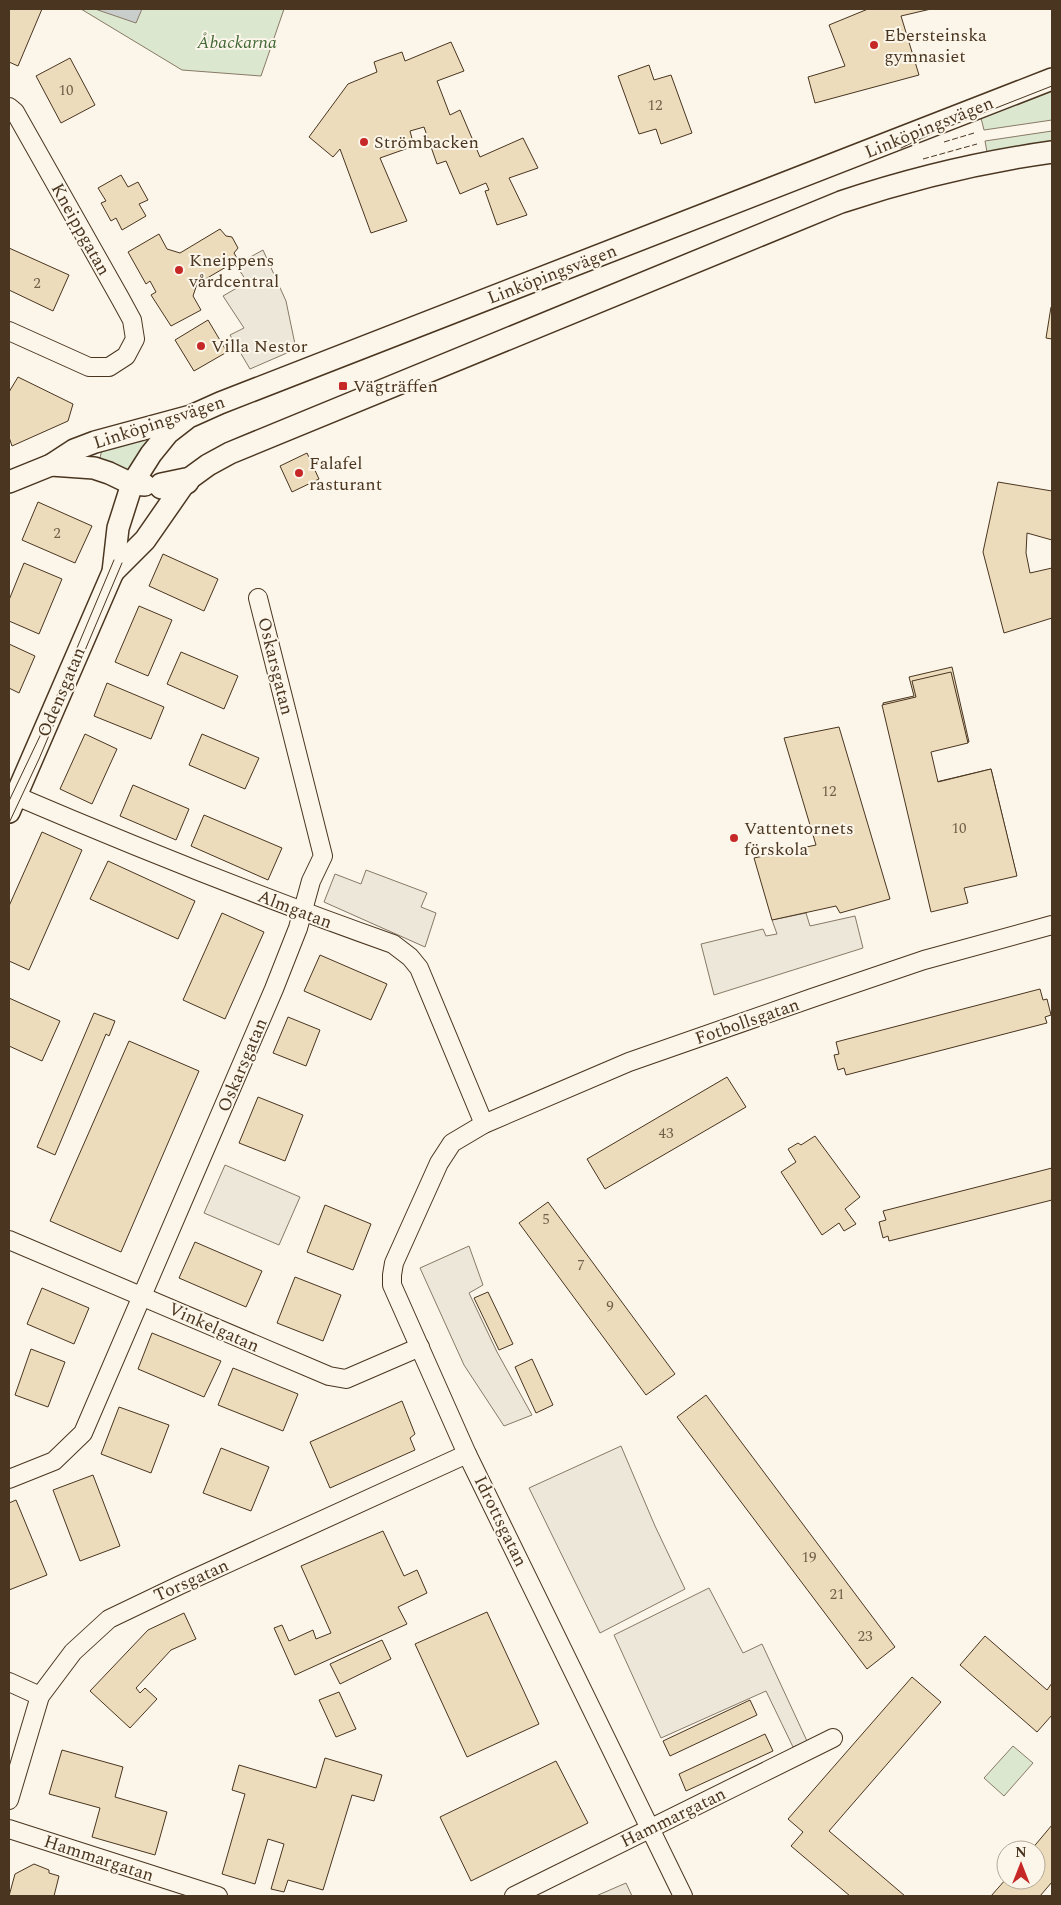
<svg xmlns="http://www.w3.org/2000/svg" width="1061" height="1905" font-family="Spectral,serif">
	<rect width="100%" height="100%" fill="#fbf6e9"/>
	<g fill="#dce7d0" stroke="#887966">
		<polygon points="81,9 284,9 261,76 182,70"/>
		<polygon points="1052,90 1052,120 984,130 981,118"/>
		<polygon points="1052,131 1052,141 987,152 985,141"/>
		<polygon points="149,436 152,439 129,473 102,461 100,458 102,449"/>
		<polygon points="1013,1746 1033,1763 1004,1796 984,1778"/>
	</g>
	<g fill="#ede7d9" stroke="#887966">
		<polygon points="263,250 286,301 296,349 250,369 230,335 244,328 223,296 247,282 236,265"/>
		<polygon points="366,870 427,893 421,907 436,913 425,947 324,902 335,874 361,884"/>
		<polygon points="806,913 810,926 855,916 863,948 714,995 701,944 763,929 766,936 777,934 772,920"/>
		<polygon points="225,1165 300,1197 279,1245 204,1213"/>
		<polygon points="469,1246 483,1285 469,1293 497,1352 532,1415 504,1426 464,1365 420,1268"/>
		<polygon points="621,1446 655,1526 685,1589 600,1633 529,1488"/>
		<polygon points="709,1588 743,1653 762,1644 807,1741 793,1747 766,1691 661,1738 614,1635"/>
		<polygon points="626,1883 632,1896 596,1896"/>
	</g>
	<polygon fill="#c9cecd" stroke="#887966" points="95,9 142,9 136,23"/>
	<g fill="#ecdcbc" stroke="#4a3520">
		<polygon points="9,9 42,9 18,66 9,62"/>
		<polygon points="868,9 931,9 901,16 919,75 815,103 808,77 845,66 829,25"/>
		<polygon points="451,42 464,71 437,81 450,115 460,110 480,157 523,138 538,168 509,178 527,215 497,225 485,191 489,190 486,183 460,194 446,161 437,164 424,127 410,131 414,146 380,158 407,221 371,233 340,149 333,157 309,137 348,84 377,72 374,62 402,52 405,61"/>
		<polygon points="70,58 95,105 61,123 36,76"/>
		<polygon points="649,65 654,80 671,75 692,133 661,144 656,129 639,134 618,76"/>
		<polygon points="121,175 128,187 138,182 148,200 139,204 146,216 122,230 116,218 111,221 101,203 106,201 98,188"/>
		<polygon points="220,229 226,236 232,237 238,248 234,253 238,260 197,284 193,296 201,310 171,326 151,295 156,292 150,281 146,284 128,252 159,234 167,249 180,253"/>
		<polygon points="9,248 69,275 53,311 9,290"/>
		<polygon points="1051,307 1052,308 1052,339 1046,338"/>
		<polygon points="208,320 227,352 194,371 175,340"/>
		<polygon points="18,377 73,404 68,421 12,446 9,437 9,392"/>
		<polygon points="307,453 319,479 292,492 280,466"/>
		<polygon points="998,482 1052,491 1052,540 1027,533 1026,553 1030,573 1052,568 1052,618 1004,633 983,552"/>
		<polygon points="38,502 92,526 75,563 22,540"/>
		<polygon points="163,554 218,579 204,611 149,586"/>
		<polygon points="24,563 62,579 39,634 9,621 9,600"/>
		<polygon points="139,606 172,620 148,676 115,662"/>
		<polygon points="9,644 35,656 19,693 9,688"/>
		<polygon points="181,652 238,676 224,709 167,684"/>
		<polygon points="952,667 969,742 928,751 936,782 991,769 1016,873 961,886 965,901 931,909 883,703 914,696 909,677"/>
		<polygon points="951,672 968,743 931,752 938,782 991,769 1017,876 964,888 968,903 931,912 882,705 916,697 912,681"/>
		<polygon points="107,683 164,707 151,739 94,716"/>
		<polygon points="839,727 890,899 840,913 836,906 772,920 754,858 816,845 784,738"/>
		<polygon points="85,734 117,749 92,804 60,789"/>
		<polygon points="202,734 259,758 245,789 189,765"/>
		<polygon points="133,785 189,809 176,840 120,816"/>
		<polygon points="204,815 282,848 268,880 191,846"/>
		<polygon points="42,832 82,850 29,970 9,961 9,906"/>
		<polygon points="108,861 195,901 178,939 90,899"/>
		<polygon points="222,913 264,932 225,1019 183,1000"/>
		<polygon points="320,955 387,984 371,1020 304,991"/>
		<polygon points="1040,989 1043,1000 1047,999 1051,1015 1045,1017 1047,1023 846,1075 844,1068 838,1070 834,1055 839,1054 836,1042"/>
		<polygon points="9,998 60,1021 42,1061 9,1046"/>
		<polygon points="94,1013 115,1021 109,1036 106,1034 55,1155 37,1147"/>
		<polygon points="288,1017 320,1030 306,1066 273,1053"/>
		<polygon points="129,1041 199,1071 121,1252 50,1221"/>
		<polygon points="727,1077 746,1107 605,1189 587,1159"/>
		<polygon points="258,1097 303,1115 285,1161 239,1143"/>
		<polygon points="815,1136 860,1197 845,1209 856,1224 844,1231 839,1223 822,1235 781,1172 796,1162 788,1149 798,1143 801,1145"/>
		<polygon points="1052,1168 1052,1200 889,1241 888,1236 883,1238 879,1222 886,1220 883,1211"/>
		<polygon points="548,1202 675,1374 646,1395 519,1223"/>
		<polygon points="325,1205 371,1224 353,1270 307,1252"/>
		<polygon points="195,1242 262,1271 246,1307 179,1278"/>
		<polygon points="295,1277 341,1295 323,1341 277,1323"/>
		<polygon points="42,1288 89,1308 74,1344 27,1324"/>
		<polygon points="488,1292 513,1344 499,1350 474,1298"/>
		<polygon points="152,1333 221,1361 204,1397 138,1369"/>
		<polygon points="31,1349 65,1362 48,1407 15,1395"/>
		<polygon points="532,1359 553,1405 536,1413 515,1367"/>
		<polygon points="233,1368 298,1394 283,1431 218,1405"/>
		<polygon points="706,1395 895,1647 867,1669 677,1417"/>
		<polygon points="402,1401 415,1434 410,1438 415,1450 330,1488 310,1442"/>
		<polygon points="119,1407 169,1425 151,1473 101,1454"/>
		<polygon points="221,1448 269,1467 251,1511 203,1493"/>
		<polygon points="93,1475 120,1546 80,1561 53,1490"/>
		<polygon points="16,1500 47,1575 9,1590 9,1503"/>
		<polygon points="383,1531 404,1576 417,1570 427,1593 398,1607 407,1624 295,1675 274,1628 282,1625 289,1641 313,1630 316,1639 331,1633 301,1566"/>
		<polygon points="487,1612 539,1724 467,1757 415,1644"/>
		<polygon points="184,1613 196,1639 171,1650 136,1688 140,1693 145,1688 157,1699 130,1728 90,1691 148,1630"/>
		<polygon points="985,1636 1047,1690 1052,1683 1052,1715 1037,1732 960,1665"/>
		<polygon points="382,1640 391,1659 340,1684 330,1664"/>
		<polygon points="912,1677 941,1702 829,1831 905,1896 850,1896 791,1846 803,1832 788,1819"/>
		<polygon points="339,1692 356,1729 336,1737 319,1700"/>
		<polygon points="750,1700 757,1715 670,1756 663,1741"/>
		<polygon points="765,1734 773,1751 686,1791 679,1774"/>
		<polygon points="62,1750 123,1767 115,1797 167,1812 155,1855 92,1837 100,1808 49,1794"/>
		<polygon points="325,1758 382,1775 374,1801 352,1795 323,1890 288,1880 284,1892 271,1889 284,1844 268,1839 255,1884 222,1874 245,1794 232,1790 239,1765 316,1788"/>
		<polygon points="556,1761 588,1823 471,1881 440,1817"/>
		<polygon points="1052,1825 1052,1882 1040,1896 991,1896 1006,1879 1036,1880 1036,1850 1031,1850"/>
		<polygon points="34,1864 49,1870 49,1873 59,1876 54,1896 9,1896 15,1874"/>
	</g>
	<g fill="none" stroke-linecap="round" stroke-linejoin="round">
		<defs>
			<g id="minor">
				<polyline points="9,107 15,112 120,298 132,320 135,339 126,356 109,367 89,367 9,331"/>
				<path d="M9,793C135,847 263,898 393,944L410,957L419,968L484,1124"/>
				<polyline points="9,1240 329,1376 346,1379 420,1347"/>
				<polyline points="9,1479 54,1461 83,1433 274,989 298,928 311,881 323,856 258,598"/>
				<polyline points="9,1682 40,1696"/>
				<polyline points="9,1800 40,1696 73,1652 109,1619 180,1585 467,1454"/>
				<polyline points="9,1829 218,1896"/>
				<polyline points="514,1896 833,1738"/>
				<polyline points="683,1896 467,1454 392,1285 392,1275 394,1263 439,1163 452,1143 484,1124 629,1062 812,998 924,960 1052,925"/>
			</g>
			<g id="tertiary">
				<polyline points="51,465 94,468 109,473 132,484 145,485"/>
				<polyline points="9,482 51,465 74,450 95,442 191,416 220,403 1052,79"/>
				<path d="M113,572L145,540L186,481L208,465L230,453L841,202C910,179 980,162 1052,152"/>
				<polyline points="9,812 113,572 118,528 132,484 151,454 168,433 186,419"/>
			</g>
			<polyline id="secondary" points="162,486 186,481"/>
		</defs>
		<use href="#minor" stroke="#4a3520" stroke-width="20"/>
		<use href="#tertiary" stroke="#4a3520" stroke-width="24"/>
		<use href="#secondary" stroke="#4a3520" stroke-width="28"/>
		<use href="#minor" stroke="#fbf6e9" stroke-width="18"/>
		<use href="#tertiary" stroke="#fbf6e9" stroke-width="21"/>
		<use href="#secondary" stroke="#fbf6e9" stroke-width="25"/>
		<g stroke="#4a3520" stroke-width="1">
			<polyline points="901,148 940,130 1052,86"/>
			<polyline points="9,801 40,736 114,560"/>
			<polyline points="9,823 39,759 122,563"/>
		</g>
		<g stroke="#4a3520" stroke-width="1" stroke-dasharray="6 2.5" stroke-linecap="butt">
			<polyline points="944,142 974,133"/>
			<polyline points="923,159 977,144"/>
		</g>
	</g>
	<g fill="#c62828" stroke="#fbf6e9" stroke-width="2">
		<circle cx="874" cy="45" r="5"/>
		<circle cx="364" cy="142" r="5"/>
		<circle cx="179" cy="270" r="5"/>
		<circle cx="201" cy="346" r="5"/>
		<rect x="338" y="381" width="10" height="10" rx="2.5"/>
		<circle cx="299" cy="473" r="5"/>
		<circle cx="734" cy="838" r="5"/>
	</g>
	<g text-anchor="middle" stroke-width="4" stroke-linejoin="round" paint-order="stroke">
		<g font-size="15" fill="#725f47">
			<text x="66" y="95">10</text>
			<text x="655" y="110">12</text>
			<text x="37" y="288">2</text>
			<text x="57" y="538">2</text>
			<text x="829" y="796">12</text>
			<text x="959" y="833">10</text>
			<text x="666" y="1138">43</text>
			<text x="546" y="1224">5</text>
			<text x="581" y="1270">7</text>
			<text x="610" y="1311">9</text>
			<text x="809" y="1562">19</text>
			<text x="837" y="1599">21</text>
			<text x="865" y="1641">23</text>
		</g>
		<g font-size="18" fill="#4a3520" stroke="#fbf6e9" text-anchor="start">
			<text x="884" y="41">Ebersteinska<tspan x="884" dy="21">gymnasiet</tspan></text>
			<text x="374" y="148">Strömbacken</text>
			<text x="189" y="266">Kneippens<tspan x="189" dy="21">vårdcentral</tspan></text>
			<text x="211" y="352">Villa Nestor</text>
			<text x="353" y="392">Vägträffen</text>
			<text x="309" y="469">Falafel<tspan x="309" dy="21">rasturant</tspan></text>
			<text x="744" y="834">Vattentornets<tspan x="744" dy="21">förskola</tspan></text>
		</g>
		<g font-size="18" font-style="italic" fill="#436837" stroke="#fbf6e9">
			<text x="237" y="48">Åbackarna</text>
		</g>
		<g font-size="18" fill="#4a3520" stroke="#fbf6e9">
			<text transform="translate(929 127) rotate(-22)" y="6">Linköpingsvägen</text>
			<text transform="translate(81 229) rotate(61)" y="6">Kneippgatan</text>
			<text transform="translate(552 274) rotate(-21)" y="6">Linköpingsvägen</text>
			<text transform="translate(159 422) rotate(-18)" y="6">Linköpingsvägen</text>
			<text transform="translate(276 666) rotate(76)" y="6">Oskarsgatan</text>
			<text transform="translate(61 692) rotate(-67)" y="6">Odensgatan</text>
			<text transform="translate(295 909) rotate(21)" y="6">Almgatan</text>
			<text transform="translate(747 1021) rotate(-19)" y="6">Fotbollsgatan</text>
			<text transform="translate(242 1065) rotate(-67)" y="6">Oskarsgatan</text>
			<text transform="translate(214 1327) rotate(24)" y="6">Vinkelgatan</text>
			<text transform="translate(501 1521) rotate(64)" y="6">Idrottsgatan</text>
			<text transform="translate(191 1580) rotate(-24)" y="6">Torsgatan</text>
			<text transform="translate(673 1817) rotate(-26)" y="6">Hammargatan</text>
			<text transform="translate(99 1858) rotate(18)" y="6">Hammargatan</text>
		</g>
	</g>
	<rect width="1061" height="1905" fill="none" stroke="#4a3520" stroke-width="20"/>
	<g transform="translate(1021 1865)"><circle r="24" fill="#fbf6e9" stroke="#b4a999"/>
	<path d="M0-4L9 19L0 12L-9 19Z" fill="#c62828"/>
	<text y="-8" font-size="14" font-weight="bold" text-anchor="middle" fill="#4a3520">N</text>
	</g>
</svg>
